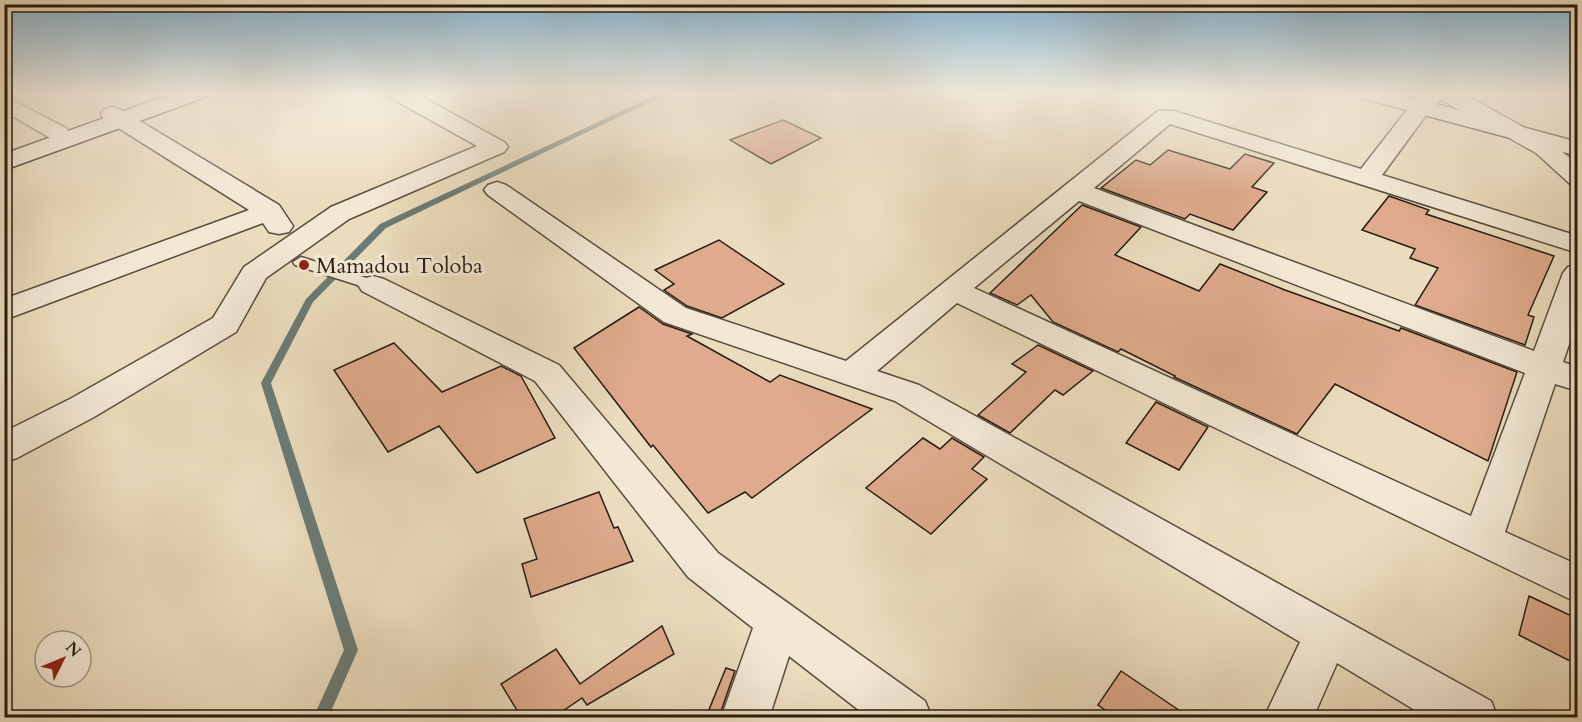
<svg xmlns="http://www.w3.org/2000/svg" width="1582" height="722" font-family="Cardo,serif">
	<rect width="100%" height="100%" fill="#ebdcbd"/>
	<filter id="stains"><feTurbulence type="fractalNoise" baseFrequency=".00333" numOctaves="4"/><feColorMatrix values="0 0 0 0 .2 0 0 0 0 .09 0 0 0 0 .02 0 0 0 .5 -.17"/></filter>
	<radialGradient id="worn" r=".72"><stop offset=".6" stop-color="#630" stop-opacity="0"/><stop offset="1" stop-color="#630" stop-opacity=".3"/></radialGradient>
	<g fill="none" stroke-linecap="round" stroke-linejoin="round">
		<polygon fill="#6b7b75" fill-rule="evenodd" points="660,93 669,93 386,228 313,302 271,383 358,650 328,718 313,718 344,650 261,383 306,299 380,224"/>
	</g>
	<g fill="#dfaa8d" stroke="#271d11" stroke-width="1.5">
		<polygon points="783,120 821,138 771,164 730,140"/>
		<polygon points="1168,150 1230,169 1245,154 1274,163 1252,187 1267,192 1233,230 1190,214 1185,219 1101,188 1136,160 1150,165"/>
		<polygon points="1389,196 1429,210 1426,214 1554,256 1528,315 1534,317 1525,345 1415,305 1438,268 1410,258 1415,249 1362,230"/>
		<polygon points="1082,205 1141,227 1115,255 1199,291 1220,264 1285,290 1399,331 1401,328 1517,372 1488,461 1335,384 1297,434 1174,377 1175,376 1121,349 1118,352 1053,322 1031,295 1017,305 990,293"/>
		<polygon points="719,240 784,284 722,318 687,306 664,290 674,284 655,270"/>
		<polygon points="639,307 663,324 692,334 687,336 770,382 780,375 872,409 752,498 745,492 708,513 653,445 651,447 574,348"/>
		<polygon points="394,343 442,392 501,366 521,376 555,438 477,473 439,426 388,452 334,370"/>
		<polygon points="1038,345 1093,371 1063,395 1055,390 1010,433 978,415 1026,372 1012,364"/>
		<polygon points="1156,402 1208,427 1179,470 1126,443"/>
		<polygon points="923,438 940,449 952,438 984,457 972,469 987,479 931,534 866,488"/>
		<polygon points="599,492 614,528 618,527 633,561 531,597 522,564 537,559 524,519"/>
		<polygon points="1529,596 1578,619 1578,665 1519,635"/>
		<polygon points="662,626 674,654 587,705 582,698 554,717 521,717 501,684 556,649 580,684"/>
		<polygon points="726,668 735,671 719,717 706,717"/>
		<polygon points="1121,671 1189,717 1115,717 1098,705"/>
	</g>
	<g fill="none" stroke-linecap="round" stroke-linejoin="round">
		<defs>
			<polygon id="lane" points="301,257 379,282 381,285 373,290 295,265 293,262"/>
			<g id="street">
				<polygon points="388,93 415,93 504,142 508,147 504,152 349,219 266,278 236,332 94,417 17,458 4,462 4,432 70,399 213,318 244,267 331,207 477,146 391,98"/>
				<path d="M1359,93H1395L1429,102L1432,107L1382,175L1578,236V253L1170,124L1094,188L1534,351L1563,273L1568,267L1578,264V318L1563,362L1578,367V391L1555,384L1505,532L1578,565V603L957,303L877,371L919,385L1491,701L1498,718H1428L1337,663L1313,718H1264L1300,642L895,401L664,322L488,195L484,190L488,185L497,182L506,185L686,308L846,361L1158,111H1174L1361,169L1407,110L1362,98ZM1079,201L1525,373L1471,516L974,288Z"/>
				<polygon points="1435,93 1462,93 1552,143 1578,165 1578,185 1569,183 1536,153 1438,98"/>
				<polygon points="4,96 66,128 70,133 66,138 50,138 4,111"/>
				<polygon points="112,107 120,109 279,205 293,226 289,232 279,234 269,232 263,223 4,320 4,299 249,210 104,119 101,114 104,109"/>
				<polygon points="373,276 384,279 559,365 718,553 925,701 932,718 869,718 789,656 769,718 721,718 753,628 688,577 535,381 362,291 358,285 362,279"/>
			</g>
			<g id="secondary">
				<polygon points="174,93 206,93 203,98 4,170 4,154"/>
				<polygon points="1423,93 1446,93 1436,104 1578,142 1578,156 1413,112 1410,107"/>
			</g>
		</defs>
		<use href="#lane" stroke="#584d3c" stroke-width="3"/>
		<use href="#street" stroke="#584d3c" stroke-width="3"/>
		<use href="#secondary" stroke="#271d11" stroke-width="3"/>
		<use href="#lane" fill="#f2e8d4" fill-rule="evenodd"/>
		<use href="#street" fill="#f2e8d4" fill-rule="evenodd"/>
		<use href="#secondary" fill="#f2e8d4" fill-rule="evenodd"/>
	</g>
	<linearGradient id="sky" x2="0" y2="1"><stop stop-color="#88b6d4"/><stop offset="0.48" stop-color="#f6efe1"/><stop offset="1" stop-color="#f6efe1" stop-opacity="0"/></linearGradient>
	<rect width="1582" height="194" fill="url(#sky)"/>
	<circle fill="#8f2418" stroke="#f2e8d4" stroke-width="2" cx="304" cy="265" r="6"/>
	<g text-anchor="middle" stroke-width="6" stroke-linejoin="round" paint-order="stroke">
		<g font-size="22" fill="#271d11" stroke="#f2e8d4" text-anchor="start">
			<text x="316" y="273">Mamadou Toloba</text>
		</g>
	</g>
	<rect width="1582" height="722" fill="none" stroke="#ebdcbd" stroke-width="24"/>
	<rect x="6" y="6" width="1570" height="710" fill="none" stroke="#271d11" stroke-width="3"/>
	<rect x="12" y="12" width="1558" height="698" fill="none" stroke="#271d11" stroke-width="1.5"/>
	<g transform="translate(63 659) rotate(47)"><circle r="28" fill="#f2e8d4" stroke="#a19786" stroke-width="1.5"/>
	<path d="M0-4.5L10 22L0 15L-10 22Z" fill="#8f2418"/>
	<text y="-9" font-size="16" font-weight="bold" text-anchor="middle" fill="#271d11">N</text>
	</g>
	<rect width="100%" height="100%" filter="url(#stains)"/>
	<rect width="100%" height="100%" fill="url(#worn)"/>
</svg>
